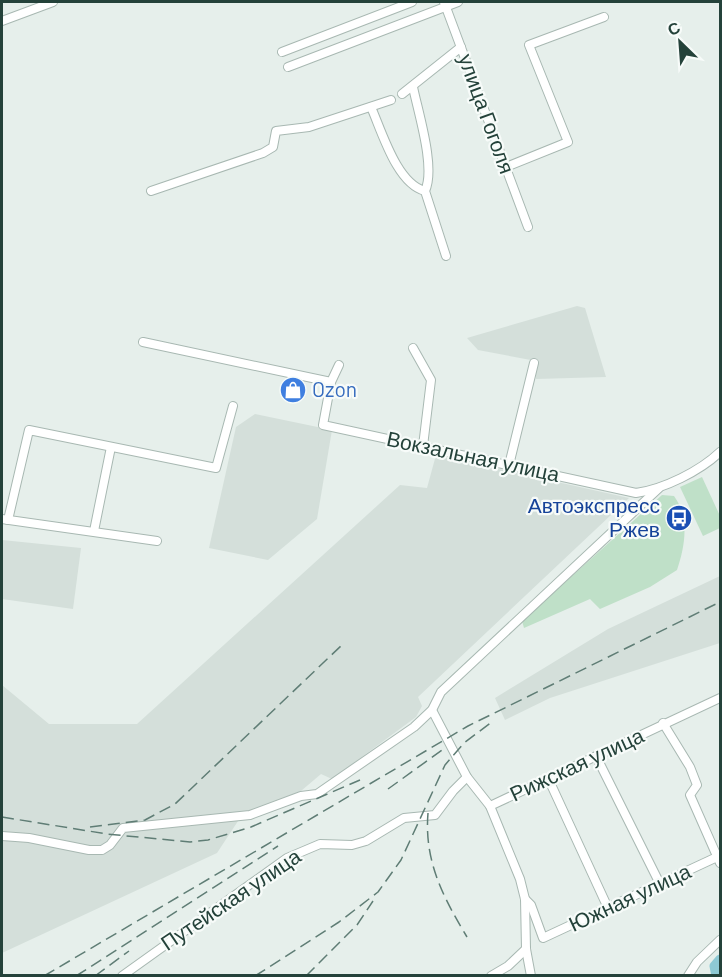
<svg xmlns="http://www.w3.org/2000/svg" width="722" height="977" font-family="Barlow,sans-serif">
	<rect width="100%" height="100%" fill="#e6efeb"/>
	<g fill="#d4dfda">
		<polygon points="577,306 585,308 606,377 536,379 536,361 478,350 467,338"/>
		<polygon points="255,414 332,430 317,519 268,560 209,548 236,427"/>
		<polygon points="436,455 629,498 418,697 422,706 416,717 332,779 321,774 301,791 242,815 217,853 2,953 2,685 49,724 137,724 400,485 427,488"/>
		<polygon points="2,540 81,548 73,609 2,599"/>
		<polygon points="720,576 720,643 550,698 505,720 495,698 608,629"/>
	</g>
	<g fill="#bfe0c8">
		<polygon points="702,477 720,516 720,528 703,536 680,487"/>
		<path d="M662,495L674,496C690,518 685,546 677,570L650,587L600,609L590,599L524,628L522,621Z"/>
	</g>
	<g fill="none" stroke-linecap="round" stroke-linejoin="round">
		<polyline stroke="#8ec9d4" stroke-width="9" points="716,976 714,966 720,959"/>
		<defs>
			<g id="minor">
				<polyline points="444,2 528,227"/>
				<polyline points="2,21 53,2"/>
				<polyline points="282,52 412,2"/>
				<polyline points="288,67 458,2"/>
				<path d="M413,87C418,112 436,168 425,191L446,256"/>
				<polyline points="402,94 461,47"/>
				<path d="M371,107C382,132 397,184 425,191"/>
				<polyline points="506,167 568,142 529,45 604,17"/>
				<polyline points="151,191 263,153 273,147 276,131 309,127 391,100"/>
				<polyline points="143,342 331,382"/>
				<polyline points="413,348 431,380 423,446"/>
				<path d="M339,365L331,382L323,425L636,493C664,489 700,471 720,452"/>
				<polyline points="509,465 534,363"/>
				<polyline points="2,519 157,541"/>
				<polyline points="8,520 29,430 216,468 233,406"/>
				<polyline points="94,531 111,447"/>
				<polyline points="432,710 467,777 490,806 520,879 525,899 526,949 531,976"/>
				<polyline points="663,723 690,767 697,785 690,795 720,863"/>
				<polyline points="596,756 660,884"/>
				<polyline points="548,778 608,908"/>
				<polyline points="490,806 720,698"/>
				<polyline points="2,836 29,838 89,850 102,850 110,845 123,828 250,815 301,796 317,794 414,727 432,710 441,692 659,488"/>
				<polyline points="525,899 531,905 543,938 717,857"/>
				<polyline points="122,976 287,858 320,844 352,845 366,841 404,818 435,815 453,791 467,777"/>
				<polyline points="491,976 508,966 526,949"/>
				<polyline points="688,976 697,962 720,940"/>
			</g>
		</defs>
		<use href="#minor" stroke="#a8b8b2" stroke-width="10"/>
		<use href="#minor" stroke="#fff" stroke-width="8"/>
		<g stroke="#5f7d75" stroke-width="1.5" stroke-dasharray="12 6" stroke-linecap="butt">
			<polyline points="388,789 445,748"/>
			<path d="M428,813C424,861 443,897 467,937"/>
			<polyline points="2,817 107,834 190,842 208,840 251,827 360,780"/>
			<polyline points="90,827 145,820 175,804 343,644"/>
			<polyline points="44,976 468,726 720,602"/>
			<polyline points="76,976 278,846"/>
			<polyline points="95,976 129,951"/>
			<polyline points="255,976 339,922 378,892 401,860 445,765 464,743 493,721"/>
			<polyline points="306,976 357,925 373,901"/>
		</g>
	</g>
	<defs>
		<symbol id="shop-disc" viewBox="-11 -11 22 22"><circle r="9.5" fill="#3f7fe0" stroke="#f7fbf9"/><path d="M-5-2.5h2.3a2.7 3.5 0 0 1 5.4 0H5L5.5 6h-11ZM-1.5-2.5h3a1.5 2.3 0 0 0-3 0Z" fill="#fff"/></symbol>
		<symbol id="bus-disc" viewBox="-11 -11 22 22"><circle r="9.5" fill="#1a4fb4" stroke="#f7fbf9"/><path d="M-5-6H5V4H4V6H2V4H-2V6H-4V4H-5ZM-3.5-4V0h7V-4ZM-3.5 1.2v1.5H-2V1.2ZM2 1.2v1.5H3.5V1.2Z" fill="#fff"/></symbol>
	</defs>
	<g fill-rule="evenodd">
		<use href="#shop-disc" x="278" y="375" width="30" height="30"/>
		<use href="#bus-disc" x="664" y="503" width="30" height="30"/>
	</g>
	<g text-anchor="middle" stroke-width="4.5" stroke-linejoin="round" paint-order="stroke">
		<g font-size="21" fill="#24423a" stroke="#f7fbf9">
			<text transform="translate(486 114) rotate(70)" y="7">улица Гоголя</text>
			<text transform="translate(473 457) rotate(12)" y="7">Вокзальная улица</text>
			<text transform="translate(577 765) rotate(-25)" y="7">Рижская улица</text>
			<text transform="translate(630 898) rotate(-25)" y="7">Южная улица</text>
			<text transform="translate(231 900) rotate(-34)" y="7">Путейская улица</text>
		</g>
		<g font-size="21" fill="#366cbe" stroke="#f7fbf9" text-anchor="start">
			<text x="312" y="397">Ozon</text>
		</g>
		<g font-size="21" fill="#164399" stroke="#f7fbf9" text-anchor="end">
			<text x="660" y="513">Автоэкспресс<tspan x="660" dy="24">Ржев</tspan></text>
		</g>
	</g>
	<rect width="722" height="977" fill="none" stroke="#24423a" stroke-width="6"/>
	<g transform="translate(680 42) rotate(335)" stroke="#f7fbf9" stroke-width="4.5" paint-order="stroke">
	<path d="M0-4.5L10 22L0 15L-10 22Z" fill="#24423a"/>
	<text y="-9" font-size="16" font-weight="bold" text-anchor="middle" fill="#24423a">С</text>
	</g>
</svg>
